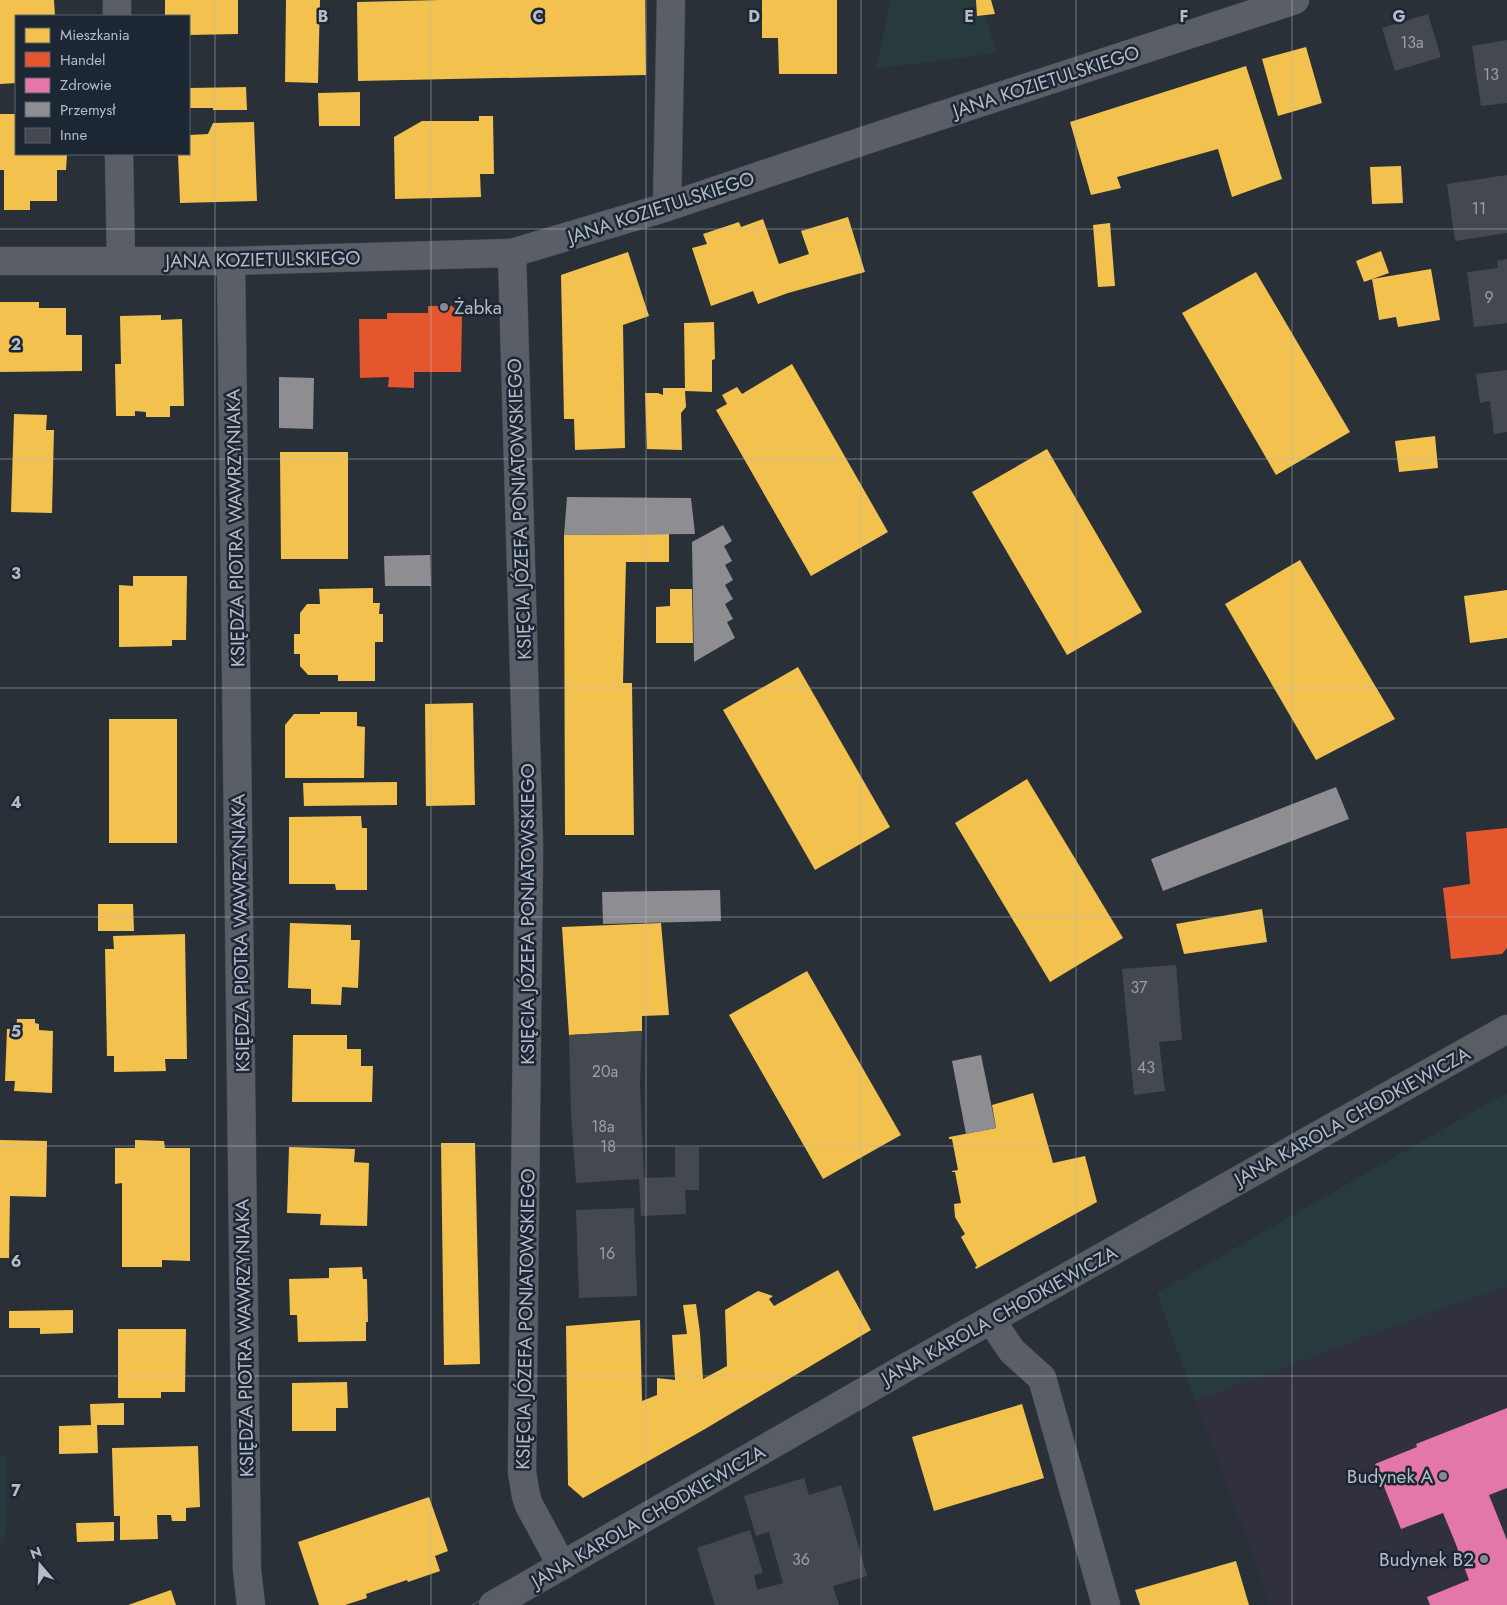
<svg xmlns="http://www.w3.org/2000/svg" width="1507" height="1605" font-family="Jost,sans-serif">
	<rect width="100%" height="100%" fill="#2a3038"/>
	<polygon fill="#31303e" points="1507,1094 1507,1605 1271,1605 1157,1293 1490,1102"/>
	<g fill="#273a3e">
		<polygon points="891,0 980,0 997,53 876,69"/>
		<polygon points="1507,1094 1507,1287 1441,1309 1195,1401 1157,1293 1490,1102"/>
		<polygon points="0,1456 7,1456 5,1543 0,1543"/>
	</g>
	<g fill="#f2c14e">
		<polygon points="0,0 54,0 55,16 16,16 16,83 0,84"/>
		<polygon points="165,0 238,0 238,34 189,35 189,16 165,16"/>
		<polygon points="286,0 320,0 318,83 285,82"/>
		<polygon points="440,0 645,0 646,75 358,81 357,2"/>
		<polygon points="762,0 837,0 837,74 779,74 778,38 762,38"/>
		<polygon points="976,0 991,0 995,14 977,16"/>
		<polygon points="1306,47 1322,103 1278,116 1262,59"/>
		<polygon points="1246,66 1282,179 1232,197 1218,149 1117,177 1121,188 1091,195 1070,122"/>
		<polygon points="246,87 247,110 213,110 213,108 189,108 189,88"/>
		<polygon points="360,92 360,126 319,126 318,93"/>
		<polygon points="0,114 16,114 16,154 67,154 66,170 57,170 57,201 30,201 30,210 4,210 4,170 0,170"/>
		<polygon points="479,116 493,116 494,174 480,174 481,197 395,199 394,137 422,121 479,121"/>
		<polygon points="254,122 257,201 180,203 178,154 189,154 189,135 208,134 213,123"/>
		<polygon points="1401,166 1403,203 1372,204 1370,167"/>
		<polygon points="848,217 865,272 788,293 758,304 753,291 711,306 692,248 707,244 703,234 739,222 741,227 763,219 779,264 809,254 801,231"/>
		<polygon points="1110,223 1115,286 1098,287 1093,225"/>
		<polygon points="1381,251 1389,273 1364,282 1356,261"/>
		<polygon points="628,252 649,316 623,325 625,448 575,450 574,419 564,419 561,275"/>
		<polygon points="1431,269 1440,320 1398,327 1396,317 1379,320 1372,279"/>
		<polygon points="1256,272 1350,432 1276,475 1182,313"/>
		<polygon points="0,302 39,302 39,308 66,308 66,335 82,335 82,371 0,372"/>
		<polygon points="161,315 161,320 182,319 184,406 170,406 170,417 146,417 146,412 135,411 135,416 116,416 115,364 121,364 120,316"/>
		<polygon points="714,322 715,359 712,360 712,392 685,391 686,407 681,413 682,450 647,449 645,393 658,393 663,395 663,388 685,388 684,323"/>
		<polygon points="792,364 888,532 811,576 716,410 727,404 722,395 737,387 742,394"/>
		<polygon points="14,414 47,415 46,430 54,430 52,513 11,512"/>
		<polygon points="1435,436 1438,468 1399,472 1395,441"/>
		<polygon points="1047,449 1142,612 1067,655 972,492"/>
		<polygon points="280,452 348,452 348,559 281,559"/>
		<polygon points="669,534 669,562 626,562 623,683 632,683 634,835 565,835 564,535"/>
		<polygon points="1300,560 1395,719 1316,760 1225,604"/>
		<polygon points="133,576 187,576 186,640 172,640 172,646 119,647 119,585 133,586"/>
		<polygon points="373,588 373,603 380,603 379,614 383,614 383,642 375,642 375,681 338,681 338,675 308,675 300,666 300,654 294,654 294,634 300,634 300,613 307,604 320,604 319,589"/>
		<polygon points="670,589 692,589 693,643 656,643 656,607 670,606"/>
		<polygon points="1507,590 1507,638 1470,643 1464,596"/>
		<polygon points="798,667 890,827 815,870 723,710"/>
		<polygon points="473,703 475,805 426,806 425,704"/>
		<polygon points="320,712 357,712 357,726 365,727 364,778 285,778 285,725 294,714 320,714"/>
		<rect x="109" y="719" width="68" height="124"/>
		<polygon points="1027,779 1123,938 1050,982 955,823"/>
		<polygon points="397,782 397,805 304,806 303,783"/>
		<polygon points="361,816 362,828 367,828 367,890 336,890 335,884 289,884 289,817"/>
		<polygon points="98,904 133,904 134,931 98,931"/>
		<polygon points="1262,909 1267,942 1184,954 1176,924"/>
		<polygon points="290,923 351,925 351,940 360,940 358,988 342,987 341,1005 311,1004 311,989 288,988"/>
		<polygon points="661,923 669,1015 642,1016 642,1031 569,1035 562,927"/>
		<polygon points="185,934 187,1059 165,1059 166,1071 114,1072 114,1056 107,1056 105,949 114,949 113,936"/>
		<polygon points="807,971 901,1135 823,1179 729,1015"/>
		<polygon points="17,1019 35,1019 35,1023 39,1024 39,1030 53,1031 52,1093 14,1091 15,1081 5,1081 7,1029 16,1029"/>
		<polygon points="293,1035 347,1035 347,1049 361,1049 361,1066 373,1066 372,1102 292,1102"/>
		<polygon points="1033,1093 1053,1163 1085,1156 1097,1202 976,1269 975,1267 977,1266 961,1237 965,1234 955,1217 954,1204 961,1203 955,1172 952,1172 952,1171 958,1170 952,1139 949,1139 949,1137 996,1128 992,1105"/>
		<polygon points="0,1140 47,1141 46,1197 10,1196 9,1258 0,1258"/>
		<polygon points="135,1140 164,1141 165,1148 190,1148 190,1261 162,1260 162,1267 122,1267 122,1183 115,1184 115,1148 135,1148"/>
		<polygon points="441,1143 475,1143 480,1364 444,1365"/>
		<polygon points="289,1147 355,1149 354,1162 369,1163 367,1226 320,1225 321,1214 287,1213"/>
		<polygon points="362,1267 363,1279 367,1279 368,1322 366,1322 366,1341 298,1342 297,1315 290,1315 289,1279 329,1278 329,1268"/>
		<polygon points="838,1270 871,1330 705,1429 583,1498 568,1485 566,1326 640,1320 642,1401 657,1395 657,1378 675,1380 672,1335 687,1334 683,1305 696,1304 700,1333 703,1379 727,1366 725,1310 758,1291 773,1296 769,1299 774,1306"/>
		<polygon points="73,1310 73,1333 40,1334 40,1328 9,1328 9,1311"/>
		<polygon points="118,1329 186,1329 185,1392 161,1392 161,1398 118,1398"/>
		<polygon points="347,1382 348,1408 336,1408 336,1431 292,1431 292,1383"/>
		<polygon points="124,1403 124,1425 97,1425 98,1453 59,1454 59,1426 91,1425 90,1404"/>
		<polygon points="1022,1404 1044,1478 934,1511 912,1437"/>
		<polygon points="198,1446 200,1507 186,1508 186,1521 172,1521 171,1515 157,1515 158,1539 120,1540 120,1516 114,1516 112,1448"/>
		<polygon points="429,1497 448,1551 435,1556 440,1571 408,1582 407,1580 366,1594 367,1598 345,1605 319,1605 298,1542"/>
		<polygon points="114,1522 114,1541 77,1542 76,1523"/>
		<polygon points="1236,1561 1249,1605 1140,1605 1135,1590"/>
		<polygon points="171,1590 176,1605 128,1605"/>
	</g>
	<g fill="#e4572e">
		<polygon points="428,306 452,306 462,316 461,372 414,372 414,388 388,387 389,377 360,378 359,319 387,319 387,313 428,313"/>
		<polygon points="1507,828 1507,948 1502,954 1451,959 1443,888 1470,884 1466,832"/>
	</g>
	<polygon fill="#e377a8" points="1507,1408 1507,1488 1489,1495 1507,1540 1507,1605 1430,1605 1427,1597 1469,1580 1455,1542 1443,1513 1401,1529 1375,1464 1417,1447 1416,1444"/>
	<g fill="#8d8d92">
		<polygon points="279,377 314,378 313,429 279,428"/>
		<polygon points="567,497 691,498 695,534 564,535"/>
		<polygon points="723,525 732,541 724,546 732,561 725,565 733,580 725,585 733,599 725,604 733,619 727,622 735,638 694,662 692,542"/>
		<polygon points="430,555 431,586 385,586 384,556"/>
		<polygon points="1336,787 1349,819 1163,891 1151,859"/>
		<polygon points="720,890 721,921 603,924 602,892"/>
		<polygon points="981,1055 996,1128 966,1134 952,1061"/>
	</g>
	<g fill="#444950">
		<polygon points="1428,14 1441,57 1395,71 1382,28"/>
		<polygon points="1507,40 1507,103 1481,106 1472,46"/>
		<polygon points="1507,175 1507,233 1455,241 1447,184"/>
		<polygon points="1507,259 1507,323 1474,327 1467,272 1498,268 1497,261"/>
		<polygon points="1507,370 1507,432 1494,434 1490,401 1480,403 1476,374"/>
		<polygon points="1176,965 1182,1040 1159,1042 1165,1091 1134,1095 1122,969"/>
		<polygon points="642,1031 640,1085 644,1178 675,1177 675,1147 699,1147 699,1190 685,1190 686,1214 641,1216 639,1179 576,1183 571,1114 569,1035"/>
		<polygon points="634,1208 637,1296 579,1298 576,1210"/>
		<polygon points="804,1478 809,1495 841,1485 867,1576 833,1586 839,1605 715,1605 697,1548 750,1530 763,1573 754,1575 757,1590 783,1583 769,1532 756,1536 744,1496"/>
	</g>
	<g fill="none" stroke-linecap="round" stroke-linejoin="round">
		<defs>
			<g id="street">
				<polyline points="117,0 117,16"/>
				<polyline points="119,154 121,260"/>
				<polyline points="667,207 671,0"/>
				<polyline points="512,253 529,845 522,1472 526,1496 529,1505 562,1566"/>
				<polyline points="0,261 231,261 512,253 667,207 875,137 1295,0"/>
				<polyline points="231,261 247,1570 251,1605"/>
				<polyline points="991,1320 1012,1351 1042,1378 1106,1605"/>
			</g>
			<polyline id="secondary" points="493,1605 905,1368 1507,1029"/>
		</defs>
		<use href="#street" stroke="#484c53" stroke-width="29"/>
		<use href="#secondary" stroke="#484c53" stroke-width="29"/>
		<use href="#street" stroke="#5a5e66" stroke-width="28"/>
		<use href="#secondary" stroke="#595d64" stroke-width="28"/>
		<g stroke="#595d64" stroke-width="1">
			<polyline points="472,1605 617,1524 817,1406 1507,1018"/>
			<polyline points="514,1605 910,1376 1507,1040"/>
		</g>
	</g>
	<path fill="none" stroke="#b4bcc9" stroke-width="1" stroke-opacity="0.55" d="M215,0V1605M431,0V1605M646,0V1605M861,0V1605M1076,0V1605M1292,0V1605M0,229H1507M0,459H1507M0,688H1507M0,917H1507M0,1146H1507M0,1376H1507"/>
	<g fill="#848b96" stroke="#1d2633" stroke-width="2">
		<circle cx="444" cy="307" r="5"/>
		<circle cx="1443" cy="1476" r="5"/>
		<circle cx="1484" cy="1559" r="5"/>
	</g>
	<g text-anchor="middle" stroke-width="5" stroke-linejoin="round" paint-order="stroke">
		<g font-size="16" fill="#989fab">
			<text x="1412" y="48">13a</text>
			<text x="1491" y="80">13</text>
			<text x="1479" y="214">11</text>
			<text x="1489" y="303">9</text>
			<text x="1139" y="993">37</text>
			<text x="1146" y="1073">43</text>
			<text x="605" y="1077">20a</text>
			<text x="603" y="1132">18a</text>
			<text x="608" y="1152">18</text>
			<text x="607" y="1259">16</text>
			<text x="801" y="1565">36</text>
		</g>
		<g font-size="19" fill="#b4bcc9" stroke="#1d2633">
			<text transform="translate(1046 81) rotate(-18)" y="7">JANA KOZIETULSKIEGO</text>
			<text transform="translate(661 207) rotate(-18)" y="7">JANA KOZIETULSKIEGO</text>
			<text transform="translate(263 259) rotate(-1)" y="7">JANA KOZIETULSKIEGO</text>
			<text transform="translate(519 509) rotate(-92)" y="7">KSIĘCIA JÓZEFA PONIATOWSKIEGO</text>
			<text transform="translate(235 528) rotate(-91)" y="7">KSIĘDZA PIOTRA WAWRZYNIAKA</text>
			<text transform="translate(527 914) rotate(-90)" y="7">KSIĘCIA JÓZEFA PONIATOWSKIEGO</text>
			<text transform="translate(240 933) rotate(-91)" y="7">KSIĘDZA PIOTRA WAWRZYNIAKA</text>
			<text transform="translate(1352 1116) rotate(-29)" y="7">JANA KAROLA CHODKIEWICZA</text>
			<text transform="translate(999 1315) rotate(-29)" y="7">JANA KAROLA CHODKIEWICZA</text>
			<text transform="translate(525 1319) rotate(-89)" y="7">KSIĘCIA JÓZEFA PONIATOWSKIEGO</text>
			<text transform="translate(244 1338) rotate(-91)" y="7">KSIĘDZA PIOTRA WAWRZYNIAKA</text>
			<text transform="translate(648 1516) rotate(-30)" y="7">JANA KAROLA CHODKIEWICZA</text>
		</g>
		<g font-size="19" fill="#b4bcc9" stroke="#1d2633" text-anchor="end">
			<text x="454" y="314" text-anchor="start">Żabka</text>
			<text x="1433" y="1483">Budynek A</text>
			<text x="1474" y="1566">Budynek B2</text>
		</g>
	</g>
	<g font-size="16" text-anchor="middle" font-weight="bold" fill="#b4bcc9" stroke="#1d2633" stroke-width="5" stroke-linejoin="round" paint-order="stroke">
		<text x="323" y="22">B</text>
		<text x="538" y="22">C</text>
		<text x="754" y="22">D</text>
		<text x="969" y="22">E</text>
		<text x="1184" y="22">F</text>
		<text x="1399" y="22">G</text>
		<text x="16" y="350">2</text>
		<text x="16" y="579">3</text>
		<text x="16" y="808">4</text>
		<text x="16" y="1037">5</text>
		<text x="16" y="1267">6</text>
		<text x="16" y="1496">7</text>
	</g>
	<rect x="15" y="15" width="175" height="140" fill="#1d2633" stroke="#59626f"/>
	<rect x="25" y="28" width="25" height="15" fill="#f2c14e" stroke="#59626f"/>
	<text x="60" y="40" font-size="15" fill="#b4bcc9">Mieszkania</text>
	<rect x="25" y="52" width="25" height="15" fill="#e4572e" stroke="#59626f"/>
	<text x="60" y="65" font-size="15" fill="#b4bcc9">Handel</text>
	<rect x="25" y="78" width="25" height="15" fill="#e377a8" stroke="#59626f"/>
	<text x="60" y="90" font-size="15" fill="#b4bcc9">Zdrowie</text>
	<rect x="25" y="102" width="25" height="15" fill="#8d8d92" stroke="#59626f"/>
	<text x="60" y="115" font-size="15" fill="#b4bcc9">Przemysł</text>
	<rect x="25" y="128" width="25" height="15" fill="#444950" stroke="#59626f"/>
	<text x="60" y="140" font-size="15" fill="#b4bcc9">Inne</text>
	<g transform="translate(40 1565) rotate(341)" stroke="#1d2633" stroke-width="4" paint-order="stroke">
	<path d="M0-4L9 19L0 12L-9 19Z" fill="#b4bcc9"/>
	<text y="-8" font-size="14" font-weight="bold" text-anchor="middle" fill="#b4bcc9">N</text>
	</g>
</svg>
